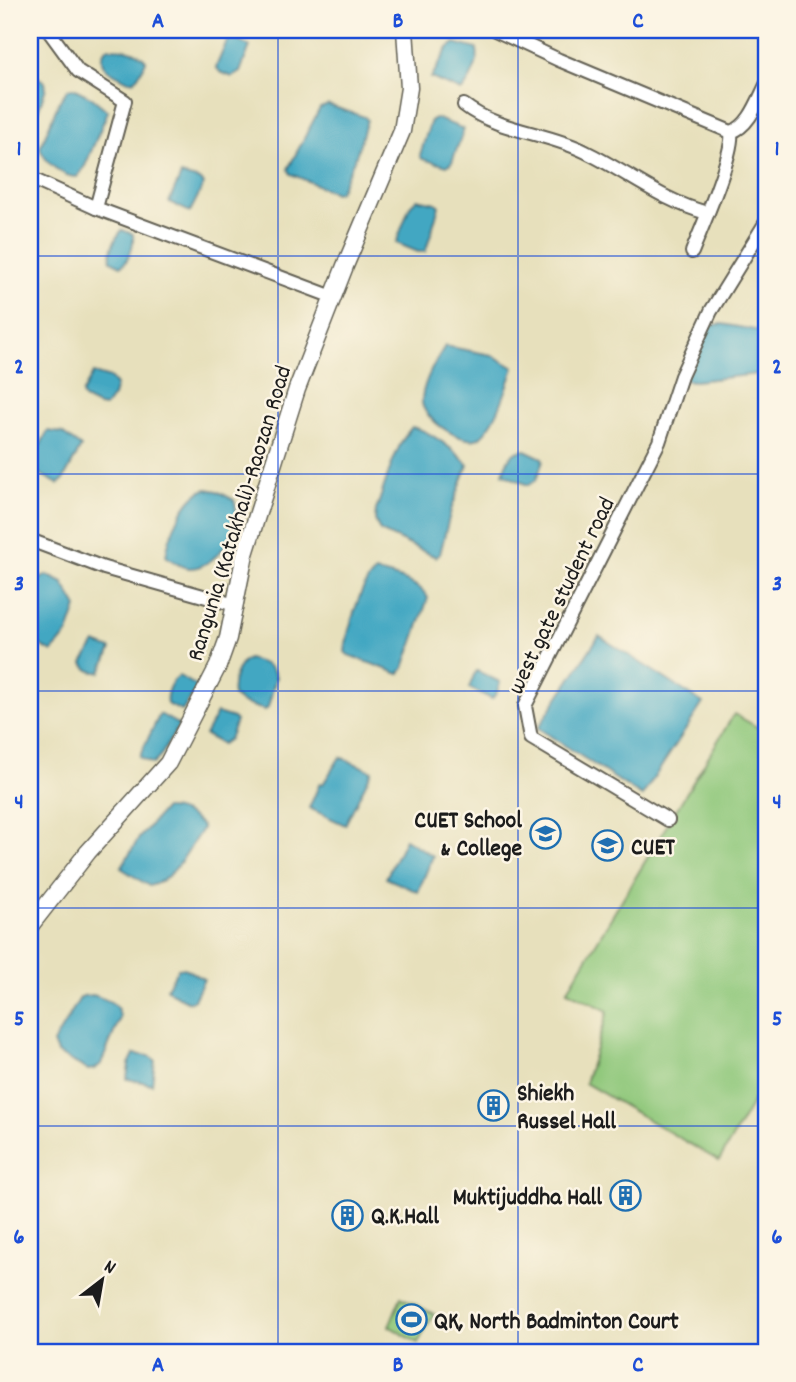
<svg xmlns="http://www.w3.org/2000/svg" width="796" height="1382" font-family="Dekko,sans-serif">
	<rect width="100%" height="100%" fill="#fcf5e5"/>
	<filter id="ink" filterUnits="userSpaceOnUse"><feTurbulence type="fractalNoise" baseFrequency=".0143" numOctaves="2"/><feDisplacementMap in="SourceGraphic" scale="14" xChannelSelector="R" yChannelSelector="G"/><feConvolveMatrix kernelMatrix="1 2 1 2 8 2 1 2 1" color-interpolation-filters="sRGB"/></filter>
	<filter id="wash" filterUnits="userSpaceOnUse"><feTurbulence type="fractalNoise" baseFrequency=".00686" numOctaves="4" result="noise"/><feDisplacementMap in="SourceGraphic" scale="28" xChannelSelector="R" yChannelSelector="G"/><feGaussianBlur stdDeviation="1.57" result="paint"/><feColorMatrix in="noise" values="0 0 0 0 0 0 0 0 0 0 0 0 0 0 0 0 0 1.4 0 .05"/><feComposite in="paint" operator="in"/></filter>
	<g filter="url(#wash)">
		<rect width="100%" height="100%" fill="#e7e0bc"/>
		<g fill="#90c87b" stroke="#56724c" stroke-width="2">
			<polygon points="734,714 766,732 766,1079 719,1161 585,1083 608,1011 567,991"/>
			<polygon points="401,1297 434,1314 418,1343 389,1326"/>
		</g>
		<g fill="#42a7c2" stroke="#2f626f" stroke-width="2">
			<polygon points="233,38 250,46 240,72 232,77 220,72 216,67 227,41"/>
			<path d="M455,43L477,49C480,62 470,82 461,91L431,78L448,48Z"/>
			<path d="M107,48C122,48 135,48 146,60L143,68L135,80L129,81C115,74 91,66 107,48Z"/>
			<polygon points="30,72 45,82 46,88 30,134"/>
			<path d="M73,88L91,97L108,111L85,166L77,177C62,177 45,162 40,148L59,102L68,89Z"/>
			<polygon points="328,105 365,117 367,120 356,156 339,192 335,193 291,174 288,169 320,108"/>
			<polygon points="435,118 464,129 452,162 447,166 422,159 420,155 431,120"/>
			<polygon points="181,175 200,180 204,184 190,212 169,202"/>
			<polygon points="417,199 436,203 439,206 427,247 425,252 418,252 396,243 410,206"/>
			<path d="M122,230L133,234C134,245 130,260 121,266L111,261C109,250 115,238 122,230Z"/>
			<polygon points="722,324 766,332 766,373 695,381 684,380 706,329 712,325"/>
			<path d="M445,346L492,355L514,368C506,389 498,422 480,437C467,448 421,419 422,401C422,384 436,360 445,346Z"/>
			<polygon points="93,373 110,378 116,385 113,396 105,407 98,406 84,399 82,394"/>
			<path d="M412,427C429,430 456,451 468,465L451,510L440,554L436,557L380,531L375,520L376,510C386,484 393,449 412,427Z"/>
			<polygon points="48,431 62,433 81,447 63,480 58,484 35,471 30,464"/>
			<path d="M525,450L542,458L543,461L536,480L528,485L503,474C506,461 511,451 525,450Z"/>
			<path d="M207,489L217,491L234,500C244,526 219,566 191,568C182,568 174,562 166,556C168,537 186,493 207,489Z"/>
			<path d="M376,572C391,575 421,583 428,598L404,668L399,674L348,655L345,652C347,633 360,582 376,572Z"/>
			<polygon points="47,575 63,583 77,607 68,633 52,652 30,639 30,605 40,579"/>
			<polygon points="599,636 703,703 642,796 538,728"/>
			<path d="M95,643L111,649L101,672C93,673 86,670 83,663Z"/>
			<path d="M248,659C260,662 272,664 276,677L268,707L265,710L242,703L233,696C231,684 236,665 248,659Z"/>
			<polygon points="477,671 500,682 497,692 492,699 469,688 474,675"/>
			<path d="M179,676L197,686L196,691L182,711L167,704C165,695 170,681 179,676Z"/>
			<polygon points="217,713 233,718 236,721 229,739 222,744 205,735"/>
			<polygon points="160,714 179,725 160,757 153,764 139,757"/>
			<polygon points="340,757 372,771 345,825 309,808 320,783 323,784"/>
			<path d="M164,809C179,808 192,816 202,826V829C188,849 175,880 149,886L121,868L139,838Z"/>
			<polygon points="405,839 433,856 418,892 386,878"/>
			<polygon points="184,968 204,979 194,1000 189,1002 171,993 167,988 178,969"/>
			<path d="M93,995C107,1000 119,1002 120,1018L101,1064L95,1069L88,1070L57,1053L53,1043L80,998L83,996Z"/>
			<polygon points="134,1054 149,1056 155,1060 152,1084 127,1079 129,1064"/>
		</g>
	</g>
	<g filter="url(#ink)">
		<g fill="none" stroke-linecap="round" stroke-linejoin="round">
			<defs>
				<g id="minor">
					<polyline points="48,30 78,71 125,101 96,208"/>
					<path d="M495,30L559,60L731,132C749,127 758,101 766,85"/>
					<path d="M464,105C499,132 547,132 586,152C627,172 662,201 707,213"/>
					<polyline points="30,178 96,208 333,297"/>
					<path d="M692,252C701,229 735,152 731,132"/>
					<polyline points="30,540 104,568 235,605"/>
					<polyline points="668,820 531,738 525,706 659,442 681,376 711,311 766,222"/>
				</g>
				<polyline id="major" points="30,926 88,852 168,763 218,666 228,638 245,554 297,389 345,266 402,131 409,88 405,30"/>
			</defs>
			<use href="#minor" stroke="#636154" stroke-width="16"/>
			<use href="#major" stroke="#636154" stroke-width="19"/>
			<use href="#minor" stroke="#fff" stroke-width="12"/>
			<use href="#major" stroke="#fff" stroke-width="16"/>
		</g>
	</g>
	<path fill="none" stroke="#1d4ed8" stroke-width="2" stroke-opacity="0.55" d="M278,30V1352M518,30V1352M30,256H766M30,474H766M30,691H766M30,908H766M30,1126H766"/>
	<defs>
		<symbol id="school-ring" viewBox="-11 -11 22 22"><circle r="9.5" fill="#fcf5e5" stroke="#1f6fb2" stroke-width="1.5"/><path d="M0-5L7-2L0 1L-7-2ZM-4 1L0 2.5L4 1V4Q0 6-4 4Z" fill="#1f6fb2"/></symbol>
		<symbol id="university-ring" viewBox="-11 -11 22 22"><circle r="9.5" fill="#fcf5e5" stroke="#1f6fb2" stroke-width="1.5"/><path d="M0-5L7-2L0 1L-7-2ZM-4 1L0 2.5L4 1V4Q0 6-4 4Z" fill="#1f6fb2"/></symbol>
		<symbol id="building-ring" viewBox="-11 -11 22 22"><circle r="9.5" fill="#fcf5e5" stroke="#1f6fb2" stroke-width="1.5"/><path d="M-4-6H4V6H1V3H-1V6H-4ZM-2.5-4.3h1.7v1.8h-1.7ZM.8-4.3h1.7v1.8H.8ZM-2.5-1h1.7V.8h-1.7ZM.8-1h1.7V.8H.8Z" fill="#1f6fb2"/></symbol>
		<symbol id="stadium-ring" viewBox="-11 -11 22 22"><circle r="9.5" fill="#fcf5e5" stroke="#1f6fb2" stroke-width="1.5"/><path d="M0-5a6.5 5 0 1 0 0 10a6.5 5 0 1 0 0-10ZM-3.5-1.8h7v3.6h-7Z" fill="#1f6fb2"/></symbol>
	</defs>
	<g fill-rule="evenodd">
		<use href="#school-ring" x="528" y="816" width="35" height="35"/>
		<use href="#university-ring" x="590" y="828" width="35" height="35"/>
		<use href="#building-ring" x="476" y="1088" width="35" height="35"/>
		<use href="#building-ring" x="608" y="1178" width="35" height="35"/>
		<use href="#building-ring" x="330" y="1198" width="35" height="35"/>
		<use href="#stadium-ring" x="394" y="1302" width="35" height="35"/>
	</g>
	<g text-anchor="middle" stroke-width="5" stroke-linejoin="round" paint-order="stroke">
		<g font-size="24" fill="#1c1c1c" stroke="#fcf5e5">
			<text transform="translate(238 513) rotate(-73)" y="8">Rangunia (Katakhali)-Raozan Road</text>
			<text transform="translate(560 595) rotate(-64)" y="8">west gate student road</text>
		</g>
		<g font-size="24" font-weight="bold" fill="#1c1c1c" stroke="#fcf5e5" text-anchor="start">
			<text x="522" y="827" text-anchor="end">CUET School<tspan x="522" dy="28">&amp; College</tspan></text>
			<text x="631" y="854">CUET</text>
			<text x="517" y="1100">Shiekh<tspan x="517" dy="28">Russel Hall</tspan></text>
			<text x="602" y="1204" text-anchor="end">Muktijuddha Hall</text>
			<text x="371" y="1223">Q.K.Hall</text>
			<text x="434" y="1328">QK, North Badminton Court</text>
		</g>
	</g>
	<rect width="796" height="1382" fill="none" stroke="#fcf5e5" stroke-width="77"/>
	<g transform="translate(102 1280) rotate(31)" stroke="#fcf5e5" stroke-width="5" paint-order="stroke">
	<path d="M0-5L12 26L0 18L-12 26Z" fill="#1c1c1c"/>
	<text y="-10" font-size="19" font-weight="bold" text-anchor="middle" fill="#1c1c1c">N</text>
	</g>
	<rect x="38" y="38" width="720" height="1306" fill="none" stroke="#1d4ed8" stroke-width="2.5"/>
	<g font-size="23" text-anchor="middle" font-weight="bold" fill="#1d4ed8">
		<text x="158" y="27">A</text>
		<text x="398" y="27">B</text>
		<text x="638" y="27">C</text>
		<text x="19" y="155">1</text>
		<text x="777" y="155">1</text>
		<text x="19" y="373">2</text>
		<text x="777" y="373">2</text>
		<text x="19" y="590">3</text>
		<text x="777" y="590">3</text>
		<text x="19" y="808">4</text>
		<text x="777" y="808">4</text>
		<text x="19" y="1025">5</text>
		<text x="777" y="1025">5</text>
		<text x="19" y="1243">6</text>
		<text x="777" y="1243">6</text>
		<text x="158" y="1371">A</text>
		<text x="398" y="1371">B</text>
		<text x="638" y="1371">C</text>
	</g>
</svg>
